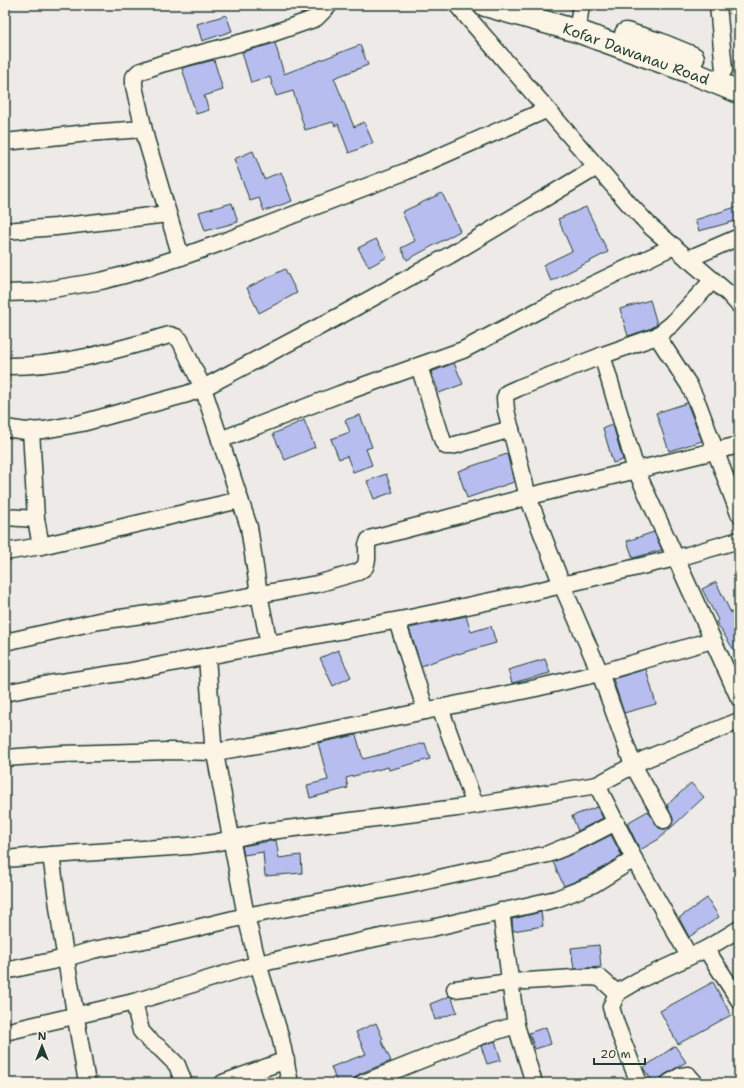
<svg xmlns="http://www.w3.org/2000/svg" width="744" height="1088" font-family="'Shantell Sans',sans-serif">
	<rect width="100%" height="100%" fill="#eeeae7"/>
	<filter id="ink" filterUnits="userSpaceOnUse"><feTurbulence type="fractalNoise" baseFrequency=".025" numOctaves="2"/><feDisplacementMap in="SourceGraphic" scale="8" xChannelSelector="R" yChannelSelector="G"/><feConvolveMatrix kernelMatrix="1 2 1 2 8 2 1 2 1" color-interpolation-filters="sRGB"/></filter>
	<g filter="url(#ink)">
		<g fill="#b7beef" stroke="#1f3d34">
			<polygon points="226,15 232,31 202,41 197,24"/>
			<polygon points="275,43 284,74 360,45 368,65 334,78 354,127 364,122 373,143 349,153 338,124 335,126 333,122 305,130 293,91 276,96 270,77 251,83 242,52"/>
			<polygon points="214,60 223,90 204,96 209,110 196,114 182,68"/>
			<polygon points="253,151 264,179 281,172 292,201 264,211 259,198 250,201 234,159"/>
			<polygon points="442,193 460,231 407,260 401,248 415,241 402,212"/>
			<polygon points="232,203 238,222 205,231 199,212"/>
			<polygon points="739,206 739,220 699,231 695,220"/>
			<polygon points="586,207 608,252 551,281 543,265 572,251 558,219"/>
			<polygon points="376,239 387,257 369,267 358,248"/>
			<polygon points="285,269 297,293 259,313 247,288"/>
			<polygon points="650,300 657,324 652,328 628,336 620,309"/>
			<polygon points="454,363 463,384 439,393 431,372"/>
			<polygon points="687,403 702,441 669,451 656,413"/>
			<polygon points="360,415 372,447 366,449 372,465 353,472 347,456 339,459 331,439 350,432 345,420"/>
			<polygon points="304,420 315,447 285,460 273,434"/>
			<polygon points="613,425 623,460 613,463 603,428"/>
			<polygon points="507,454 514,482 467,498 458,471"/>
			<polygon points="386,474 393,492 374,499 367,481"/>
			<polygon points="654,532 662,550 633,558 627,541"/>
			<polygon points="716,582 731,613 739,608 739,658 716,622 718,620 702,589"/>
			<polygon points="466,616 471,632 491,626 496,643 458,654 458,653 421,666 409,628"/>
			<polygon points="338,650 351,677 333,686 320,658"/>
			<polygon points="545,659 550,673 512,683 508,670"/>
			<polygon points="646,669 656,704 624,713 613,679"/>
			<polygon points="356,735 363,759 425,743 430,759 389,770 388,767 346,778 348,788 310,798 307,785 328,780 318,743"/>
			<polygon points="691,783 704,797 659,839 640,850 627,823 648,811 659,828 664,829 669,828 672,824 673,820 667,805"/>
			<polygon points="597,807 603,818 578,831 572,816"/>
			<polygon points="611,835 622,856 590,875 564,886 553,862 579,851"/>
			<polygon points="276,840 279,858 301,855 302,873 265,876 263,852 244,855 242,846"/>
			<polygon points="707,898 719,917 689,937 679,918"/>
			<polygon points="541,912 543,926 513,931 512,919"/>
			<polygon points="599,945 601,967 574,969 571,948"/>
			<polygon points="713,982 731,1015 678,1044 660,1011"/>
			<polygon points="450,996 452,998 457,1012 435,1020 430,1004"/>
			<polygon points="376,1023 383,1039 381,1040 391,1061 359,1074 351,1082 337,1083 331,1067 366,1054 356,1032"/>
			<polygon points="546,1027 551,1044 535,1049 529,1033"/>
			<polygon points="495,1041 501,1060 487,1064 481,1046"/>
			<polygon points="675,1046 686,1062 664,1075 654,1083 643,1068"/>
		</g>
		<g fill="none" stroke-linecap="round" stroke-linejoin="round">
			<defs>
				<g id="street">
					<polyline points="457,5 629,204 651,227 729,294 739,305"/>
					<polyline points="718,5 724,70"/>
					<polyline points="579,19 581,5"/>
					<polyline points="5,142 88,133 143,129"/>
					<polyline points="5,231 56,227 168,214"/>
					<polyline points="181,257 146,139 134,86 134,77 139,72 161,64 262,37 308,21 316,18 329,5"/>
					<polyline points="688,259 739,237"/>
					<polyline points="5,293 35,292 101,281 128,274 181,257 220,243 407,171 546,110"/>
					<polyline points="657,336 689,385 698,404 739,514"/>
					<polyline points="602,355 636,470 739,698"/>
					<path d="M5,366C62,367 116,350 170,335L176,337L180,340L203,388L249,527L259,594L269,644"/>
					<polyline points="419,366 443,442 446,446 452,446 511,429"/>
					<polyline points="5,428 26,431 44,430 82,423 187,394 203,388 345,313 450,255 597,167"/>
					<polyline points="31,430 36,519 41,546"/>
					<polyline points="220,440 340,394 463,350 541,309 674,246"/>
					<polyline points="5,517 36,519"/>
					<polyline points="5,552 41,546 240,500"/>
					<polyline points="397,621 426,711"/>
					<polyline points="5,642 99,621 156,613 317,584 358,572 365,567 367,560 367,545 369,540 373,538 534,495 739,445"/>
					<polyline points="207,656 213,743 246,916 258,964 280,1035 290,1083"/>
					<polyline points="5,693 49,684 126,672 269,644 410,618 524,594 688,555 739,540"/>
					<polyline points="440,708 475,805"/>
					<polyline points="5,758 61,754 171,751 215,752 275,742 536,688 600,673 712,640"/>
					<polyline points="597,785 634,859 689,956"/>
					<polyline points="664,820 633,765 600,673 562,585 528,497 506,410 505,398 507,393 518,388 606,354 657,336 672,324 713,280"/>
					<polyline points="51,855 62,936 87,1083"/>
					<polyline points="5,859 51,855 189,846 214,843 262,832 457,808 597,785 643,760 739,721"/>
					<polyline points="501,911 516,1025 534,1083"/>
					<polyline points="706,949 739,1000"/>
					<polyline points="5,971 66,958 93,950 155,938 246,916 408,885 548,854 575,843 616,822"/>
					<polyline points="455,989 511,982 590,977 600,978 617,993"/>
					<polyline points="134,1002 141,1031 149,1040 161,1049 177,1065 184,1083"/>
					<polyline points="5,1032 134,1002 258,964 390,935 432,928 556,899 594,884 634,859"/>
					<polyline points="223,1083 286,1060"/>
					<polyline points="363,1083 481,1036 516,1025"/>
					<polyline points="639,1083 616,1024 611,1007 617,993 639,980 706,949 739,929"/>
					<polyline points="669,1083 681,1076 688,1075 695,1083"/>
				</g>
				<g id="secondary">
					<polyline points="485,5 577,31 690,72 739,92"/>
					<polyline points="626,34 659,44 693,58"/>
				</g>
			</defs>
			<use href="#street" stroke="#1f3d34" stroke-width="19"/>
			<use href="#secondary" stroke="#1f3d34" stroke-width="25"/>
			<use href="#street" stroke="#fcf5e5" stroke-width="16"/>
			<use href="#secondary" stroke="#fcf5e5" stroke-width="22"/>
		</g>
	</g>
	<g text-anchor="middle" stroke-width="3" stroke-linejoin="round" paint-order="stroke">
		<g font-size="15" fill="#1f3d34" stroke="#fcf5e5">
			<text transform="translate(636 54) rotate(20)" y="5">Kofar Dawanau Road</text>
		</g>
	</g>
	<rect width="744" height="1088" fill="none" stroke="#fcf5e5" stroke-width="20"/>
	<rect x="10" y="10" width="724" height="1068" fill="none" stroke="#1f3d34" stroke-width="1.5" filter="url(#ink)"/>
	<g transform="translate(42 1046)" stroke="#fcf5e5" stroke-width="3" paint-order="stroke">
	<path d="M0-3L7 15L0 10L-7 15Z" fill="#1f3d34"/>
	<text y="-6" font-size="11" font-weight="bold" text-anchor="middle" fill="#1f3d34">N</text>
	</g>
	<path d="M594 1058v6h51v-6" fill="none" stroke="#1f3d34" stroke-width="2"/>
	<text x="600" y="1058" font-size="12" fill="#1f3d34" stroke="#fcf5e5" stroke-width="3" paint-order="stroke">20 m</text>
</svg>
